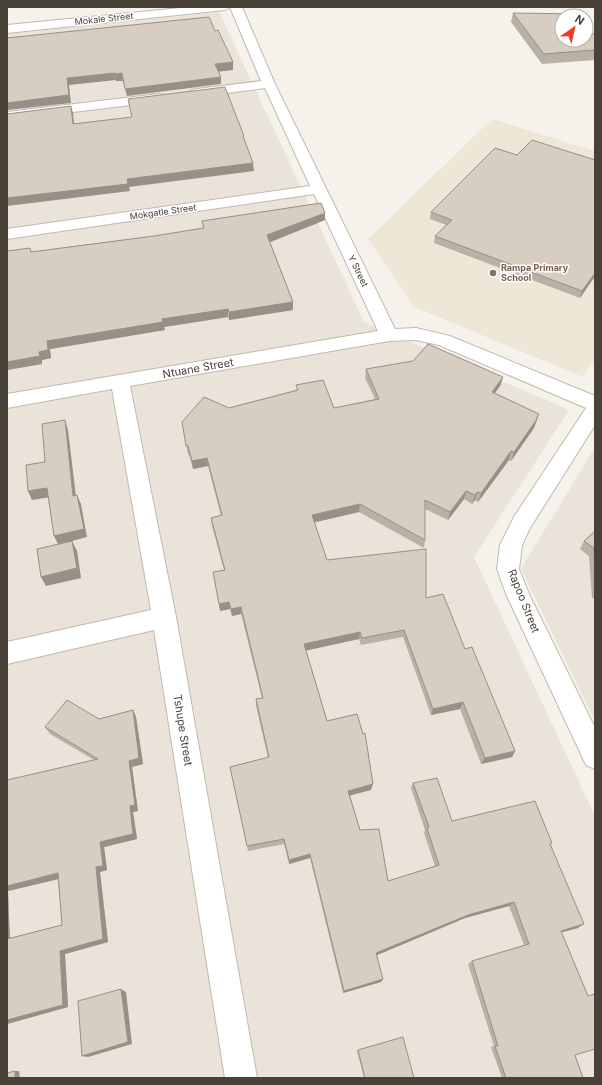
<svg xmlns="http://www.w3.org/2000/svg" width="602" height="1085" font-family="Inter,sans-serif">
	<rect width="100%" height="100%" fill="#f5f2eb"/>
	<g fill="#e9e3d9">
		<polygon points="219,12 364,322 569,410 474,557 595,816 595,1078 7,1078 7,34"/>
		<polygon points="595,447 595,721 521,569"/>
	</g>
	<polygon fill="#eee6d6" points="492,119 595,151 595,359 583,377 414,307 368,239"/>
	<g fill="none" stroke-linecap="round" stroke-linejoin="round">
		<defs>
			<g id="street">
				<polygon points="191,7 242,7 275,84 395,329 416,328 450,336 595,396 595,425 530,528 522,545 519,569 529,594 595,728 595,769 586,765 506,594 497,569 500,545 514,517 586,408 439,345 416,340 389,341 130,386 176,617 257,1078 225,1078 154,630 7,664 7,642 151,610 112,389 7,408 7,394 378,331 314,194 7,239 7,229 310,186 265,88 197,97 192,96 190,93 192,90 197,89 261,81 230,7 225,10 7,33 7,25"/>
				<polygon points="159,94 164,95 166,98 164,101 7,120 7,112"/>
			</g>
		</defs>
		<use href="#street" stroke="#c1b9ae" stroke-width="2"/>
		<use href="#street" fill="#fff" fill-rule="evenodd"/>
	</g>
	<g fill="#b9b0a6" fill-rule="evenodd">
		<polygon points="513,13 595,37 595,60 542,64 511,22"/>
		<polygon points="517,155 595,160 595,280 593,279 580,298 434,243 435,236 446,225 430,219 431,212"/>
		<polygon points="325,220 270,242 293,302 293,310 229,320 228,317 164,327 165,330 50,349 51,358 42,360 42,364 7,370 7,251 31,252 154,236 203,228 202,221"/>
		<polygon points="366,369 503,377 500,386 495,393 539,414 534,428 511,461 509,460 478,502 475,500 472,504 464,499 448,520 425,509 425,540 424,548 359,512 314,522 327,560 426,598 465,649 515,751 512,757 481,764 460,709 431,715 403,637 361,645 359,639 306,650 327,721 371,790 350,795 360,830 388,881 435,866 424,833 425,830 411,788 413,783 452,821 552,843 550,845 578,928 561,932 575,1055 583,1078 502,1078 491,1047 494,1046 468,964 472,961 524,945 509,906 465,918 377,955 381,982 343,993 310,858 289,864 284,844 248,851 230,767 268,758 256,706 256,699 262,698 241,614 232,616 230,609 220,611 213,572 224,570 212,526 211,518 221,516 208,466 193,469 189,455 188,455 182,422 229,408 297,390 296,385 334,408 375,399 365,378"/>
		<polygon points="595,531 595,599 592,598 589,556 580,549 584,541"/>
		<path d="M133,710L136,717L143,764L132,767L138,811L133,812L137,839L104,847L107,870L100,872L108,942L65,954L68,1007L7,1024V780L94,760L50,734L45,727L99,719ZM58,879L62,925L10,938L8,891Z"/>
		<polygon points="358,1050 414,1078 364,1078 357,1051"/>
	</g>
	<g fill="#969087">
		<polygon points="233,62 233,70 216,72 215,64"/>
		<polygon points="115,73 116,80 69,85 71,103 7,110 7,103 67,78"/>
		<polygon points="122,73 123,81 116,81 115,74"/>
		<polygon points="221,77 221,84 127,96 125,89"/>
		<polygon points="71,106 73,113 75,131 73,124"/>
		<polygon points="253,163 254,171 129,187 130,191 7,206 7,198 127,179"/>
		<polygon points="325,213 325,220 268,243 267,235"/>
		<polygon points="595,273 593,279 580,298 582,291"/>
		<polygon points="293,302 293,310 229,320 229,312"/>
		<polygon points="228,309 228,317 164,327 165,330 50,349 51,358 42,360 42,364 7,370 7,362 47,341 162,319"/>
		<polygon points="503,377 500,386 489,401 492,392"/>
		<polygon points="539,414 534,428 511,461 514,452"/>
		<polygon points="65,420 68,430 77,505 73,496"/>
		<polygon points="511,451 509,460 478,502 481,493"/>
		<polygon points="207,458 208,466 193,469 192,461"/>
		<polygon points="47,488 51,497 32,500 28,491"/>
		<polygon points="466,491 464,499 448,520 450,512"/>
		<polygon points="477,492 475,500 472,504 475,495"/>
		<polygon points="77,495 81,504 87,537 72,541 77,551 81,578 46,586 41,577 58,544 54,536"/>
		<polygon points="360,504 359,512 312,523 312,515"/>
		<polygon points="229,602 230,609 220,611 219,604"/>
		<polygon points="241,607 241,614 232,616 231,609"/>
		<polygon points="360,632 359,639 304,651 304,644"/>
		<polygon points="463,702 460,709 431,715 433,709"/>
		<polygon points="133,710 136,717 143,764 132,767 138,811 133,812 137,839 104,847 107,870 100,872 108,942 65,954 68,1007 7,1024 7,1020 60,951 96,867 100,842 130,806 129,761"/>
		<polygon points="515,751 512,757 481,764 485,758"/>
		<polygon points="373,784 371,790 348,796 348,791"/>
		<polygon points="310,854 310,858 289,864 289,860"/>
		<polygon points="58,873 63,878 8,891 10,943 7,941 7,886"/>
		<polygon points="514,902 509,906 465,918 375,956 376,953 468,915"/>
		<polygon points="584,924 578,928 556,934 561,931"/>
		<polygon points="383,979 381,982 343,993 344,991"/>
		<polygon points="121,989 126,992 132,1044 88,1057 82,1056"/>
		<polygon points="15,1071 19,1071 20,1078 15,1078"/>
	</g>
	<g fill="#d7cdc1" stroke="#969087">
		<polygon points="513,13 582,14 583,16 562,16 562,40 586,40 586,21 595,37 595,50 544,54"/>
		<polygon points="209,17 215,31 218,30 233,62 215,64 221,77 125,89 122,73 115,74 115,73 67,78 69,95 7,103 7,38"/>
		<polygon points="225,87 244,136 243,136 253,163 127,179 128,184 7,198 7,114 71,106 73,124 132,117 128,99"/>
		<polygon points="532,140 595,160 595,273 582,291 435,236 452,220 431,212 495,148 517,155"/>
		<polygon points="321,203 325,213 267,235 293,302 229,312 228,309 162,319 163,322 47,341 48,350 39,352 40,356 7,362 7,251 30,248 31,252 154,236 204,228 202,221"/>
		<polygon points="428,344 503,377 492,392 539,414 536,419 537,419 514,452 511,451 481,493 477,492 475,495 466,491 450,512 425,500 425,540 360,504 312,515 327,560 426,549 426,598 443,594 465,649 472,647 515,751 485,758 463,702 433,709 404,630 362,638 360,632 304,644 327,721 357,714 363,734 365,733 373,784 348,791 360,830 379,829 388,881 439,865 427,828 429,827 413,783 437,778 452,821 535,801 552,843 550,844 584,924 561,931 588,996 595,994 595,1049 575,1055 583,1078 506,1078 495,1046 498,1046 472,961 529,944 514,902 468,915 376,953 383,979 344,991 310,854 289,860 284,839 247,846 230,767 269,757 256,699 263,698 241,607 231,609 229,602 219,604 213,572 225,570 211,518 222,515 207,458 192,461 188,446 186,446 182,422 204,397 229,408 298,390 296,385 323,380 334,408 379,399 366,369 413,361"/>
		<polygon points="65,420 73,496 77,495 84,529 54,536 47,488 28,491 26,465 45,462 42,424"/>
		<polygon points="595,531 595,570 594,548 584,541"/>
		<polygon points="72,541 77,568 41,577 37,549"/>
		<polygon points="67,700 99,719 133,710 139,758 129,761 135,805 130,806 133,834 100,842 103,866 96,867 103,939 60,951 63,1005 7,1020 7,939 62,925 58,873 7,886 7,780 98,759 45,727"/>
		<polygon points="121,989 128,1042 82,1056 78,1001"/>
		<polygon points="403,1037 414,1078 365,1078 358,1050"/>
		<polygon points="15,1071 15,1078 7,1078 7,1073"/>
	</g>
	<circle fill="#8d6e63" stroke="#fff" stroke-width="1.5" cx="493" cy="273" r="4"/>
	<g text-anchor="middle" stroke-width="3" stroke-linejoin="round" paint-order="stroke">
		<g font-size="9" fill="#494239" stroke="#fff">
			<text transform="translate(104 19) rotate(-6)" y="3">Mokale Street</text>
			<text transform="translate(163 212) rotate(-8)" y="3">Mokgatle Street</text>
			<text transform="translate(358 271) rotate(64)" y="3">Y Street</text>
		</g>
		<g font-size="9" font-weight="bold" fill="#785e54" stroke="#fff" text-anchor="start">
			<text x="501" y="271">Rampa Primary<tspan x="501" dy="10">School</tspan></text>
		</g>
		<g font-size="11" fill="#494239" stroke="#fff">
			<text transform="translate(198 368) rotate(-10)" y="4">Ntuane Street</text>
			<text transform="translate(524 601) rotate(68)" y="4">Rapoo Street</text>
			<text transform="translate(183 730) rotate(81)" y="4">Tshupe Street</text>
		</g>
	</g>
	<rect width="602" height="1085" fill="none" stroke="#494239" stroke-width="16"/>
	<g transform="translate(574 28) rotate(34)"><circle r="19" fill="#ffffff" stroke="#b6b3b0"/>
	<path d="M0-3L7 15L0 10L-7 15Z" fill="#f43a23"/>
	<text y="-6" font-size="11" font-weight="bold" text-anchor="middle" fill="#494239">N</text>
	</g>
</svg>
